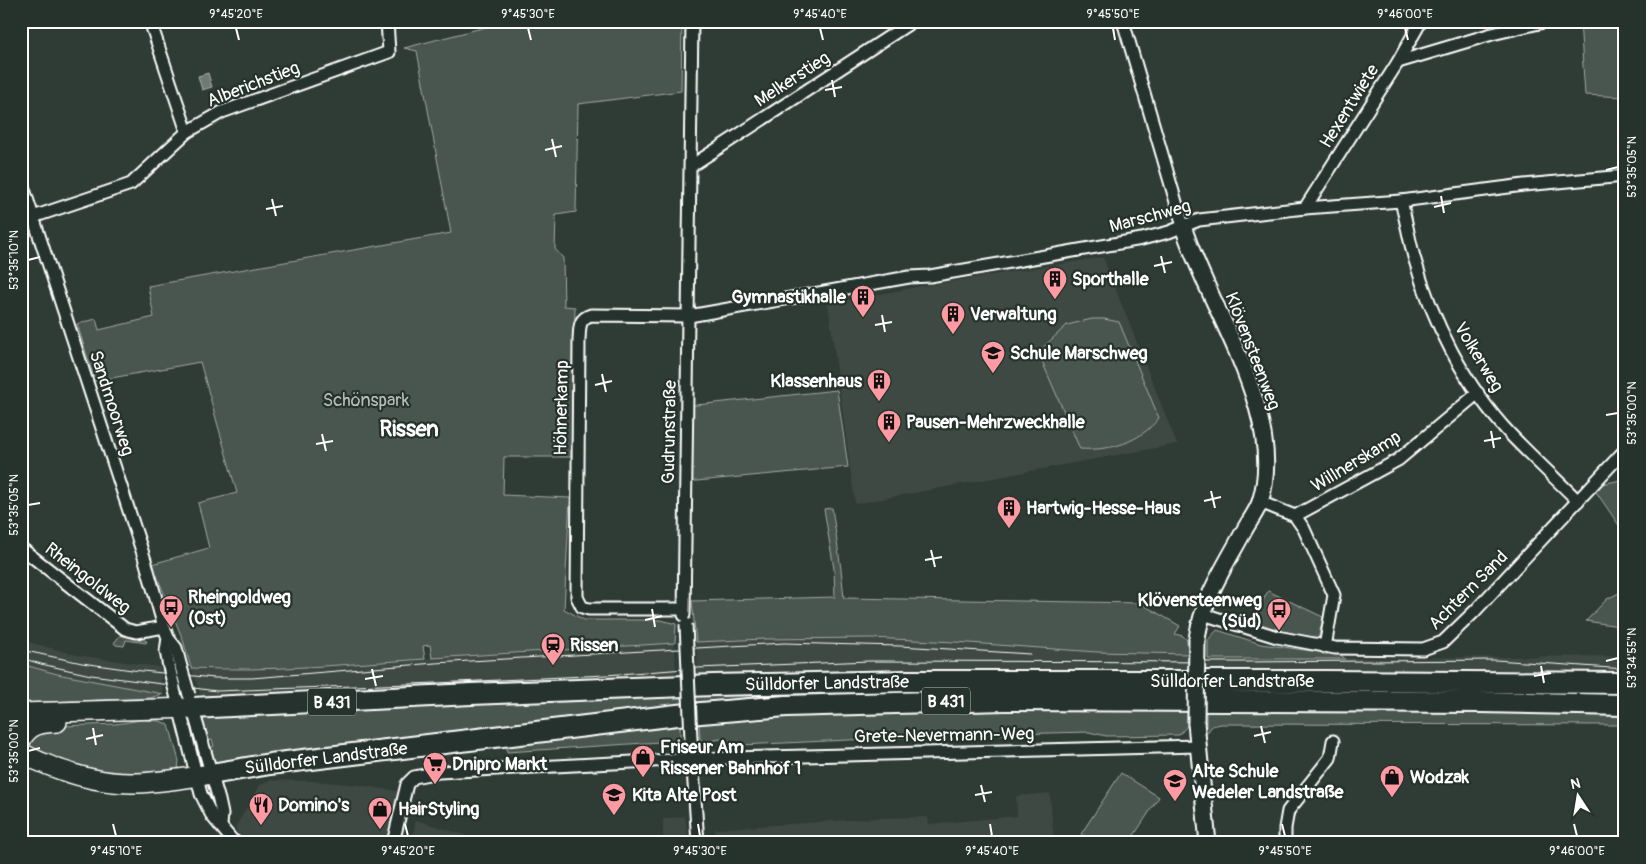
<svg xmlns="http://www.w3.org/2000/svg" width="1646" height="864" font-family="Pangolin,sans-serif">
	<rect width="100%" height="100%" fill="#2f3b35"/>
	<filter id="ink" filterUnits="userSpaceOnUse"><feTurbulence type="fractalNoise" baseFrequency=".02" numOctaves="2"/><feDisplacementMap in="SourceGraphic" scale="10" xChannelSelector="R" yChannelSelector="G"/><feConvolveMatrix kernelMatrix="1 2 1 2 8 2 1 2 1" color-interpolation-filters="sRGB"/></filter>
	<g filter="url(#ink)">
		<g fill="#3c4842">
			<polygon points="1103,257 1177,444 855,504 828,304 916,287"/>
			<polygon points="871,638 955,642 1097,652 1188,654 1188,675 852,676 838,672 698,676 696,642 765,639"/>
			<polygon points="21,640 77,655 160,667 163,694 57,674 21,664"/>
			<polygon points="675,643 676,676 279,695 201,696 191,668 228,670 274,668"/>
			<polygon points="1625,656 1625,675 1492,671 1208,674 1208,659"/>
			<polygon points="270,780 314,781 360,785 397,791 398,795 387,843 254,843 236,832 236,826 259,786"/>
			<polygon points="1050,793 1054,843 716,843 715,829 875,818 928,817 929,824 1017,816 1016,796"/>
			<polygon points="685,816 689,843 585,843 663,837 663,819"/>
			<polygon points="416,820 465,835 465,843 411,843"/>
		</g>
		<g fill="#4a544f" stroke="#a4aaa7">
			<path d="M490,21H682L681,91L578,104L576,212L556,215L555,249L563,258L564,306L575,307L571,457H504L503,495L570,498L564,609L584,620H661L676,624L675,643L432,658L430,645L423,646L425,659C348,664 269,672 191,668L183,640L152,564L209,548L198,503L237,493L200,362L95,381L77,324L96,319L99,330L154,317L148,286L451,233L417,51L404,48L490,26Z"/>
			<polygon points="1580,21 1625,21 1625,97 1585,95"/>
			<path d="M1092,319H1104L1119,322L1159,418C1139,443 1110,451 1080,449L1038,352L1067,325Z"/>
			<polygon points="837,390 848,467 686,482 687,406"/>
			<polygon points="1621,480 1625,480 1625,534 1592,486"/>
			<polygon points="832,508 841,569 844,598 1140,603 1180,626 1175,634 1183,636 1187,640 1188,654 1097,652 955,642 871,638 765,639 696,642 692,601 835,597 834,569 824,509"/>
			<polygon points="1625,590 1625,627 1586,621 1607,599"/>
			<polygon points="1268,591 1323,617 1318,640 1283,631 1252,621"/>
			<polygon points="1217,630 1261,644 1341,655 1345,659 1208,659 1208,640"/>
			<polygon points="121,634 147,641 146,643 126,640 124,646 116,645 114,643"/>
			<polygon points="21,664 57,674 163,694 150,698 21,703"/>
			<polygon points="1006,688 997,695 219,764 213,759 210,748 214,746 212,740 208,741 202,723 204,717 208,715 560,697"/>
			<polygon points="1206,707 1528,712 1625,716 1625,725 1221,724 1212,726 1206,734"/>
			<path d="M1187,709V726L1179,735L1106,736L1089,732L1049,733L934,736L741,745L721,739L703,742L700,739L699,723C861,706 1025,710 1187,709Z"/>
			<polygon points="141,720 160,721 169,725 179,761 178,769 175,770 118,774 83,769 30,750 28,746 38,727 116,724"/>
			<polygon points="680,722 680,740 675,741 507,752 507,743"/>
			<polygon points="1121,773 1159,797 1129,843 1095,843 1081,834"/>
		</g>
		<polygon fill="#707975" stroke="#a9afac" points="208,73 212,87 202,90 198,76"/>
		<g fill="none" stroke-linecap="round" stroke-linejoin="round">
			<defs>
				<g id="minor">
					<polyline points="150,21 187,132"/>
					<polyline points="1123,21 1183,226"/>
					<polyline points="1398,62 1492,34 1548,21"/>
					<polyline points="691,166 913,21"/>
					<polyline points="21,180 145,560 164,627 168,638 176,648 181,667"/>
					<path d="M1401,201C1406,220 1409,239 1414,257C1432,321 1465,386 1510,434C1532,457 1556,479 1578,501"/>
					<polyline points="1305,208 1398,62 1421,21"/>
					<polyline points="33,217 131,184 187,132 222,112 389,52 387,21"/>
					<polyline points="1260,502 1295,516 1304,529 1334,595 1325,647"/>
					<polyline points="1295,516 1398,460 1478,393"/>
					<polyline points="21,548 125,629 136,632 164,627"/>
					<path d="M683,609H589L582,607L577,597L579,340C580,328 578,319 591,315L689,316L909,277L930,276L1142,239L1169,232L1199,220L1305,208L1401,201L1524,185L1625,176"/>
					<polyline points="1203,614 1277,637 1335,648 1423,649 1443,642 1475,611 1625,450"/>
					<polyline points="684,615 692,21"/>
					<polyline points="168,638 166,651 169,667"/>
					<polyline points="174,687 201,794 212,816 232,840 237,843"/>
					<polyline points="191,703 219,800 222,814 221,825"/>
					<polyline points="691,739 698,843"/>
					<polyline points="393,843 407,784 414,777 439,772 691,759 1198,746"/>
					<polyline points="1285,843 1285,828 1288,811 1330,758 1333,741"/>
				</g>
				<g id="tertiary">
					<path d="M1183,226C1207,306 1288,416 1260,502C1257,511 1250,520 1245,529C1227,563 1202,599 1197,639"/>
					<polyline points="1196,723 1208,843"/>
				</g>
				<g id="primary">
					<polyline points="21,713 192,708"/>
					<path d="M21,740C29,724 41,723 57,722"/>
					<path d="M21,753C55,770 93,783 131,783C158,783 185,778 211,774"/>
				</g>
				<g id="trunk">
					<polyline points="192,708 471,694 714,685 907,681 1325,681 1625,683"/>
					<polyline points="211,774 270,764 677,715 786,706 1005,700 1480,702 1625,705"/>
				</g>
			</defs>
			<use href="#minor" stroke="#fff" stroke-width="15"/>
			<use href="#tertiary" stroke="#fff" stroke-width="19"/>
			<use href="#primary" stroke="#fff" stroke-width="22"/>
			<use href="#trunk" stroke="#fff" stroke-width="24"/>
			<use href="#minor" stroke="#26332d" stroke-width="11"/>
			<use href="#tertiary" stroke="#26332d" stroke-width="15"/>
			<use href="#primary" stroke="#26332d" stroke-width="19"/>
			<use href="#trunk" stroke="#26332d" stroke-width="20"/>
			<g stroke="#fff" stroke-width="1">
				<polyline points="21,650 82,663 132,670 215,678 252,678 435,663 784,643 900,646 1030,654"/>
				<polyline points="21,658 41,664 91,675 217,691 436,683 606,675 698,668 869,661 1239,662 1496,660 1625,669"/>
			</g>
			<defs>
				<g id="minor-bridge">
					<polyline points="686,624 691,739"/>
					<polyline points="169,667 174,687"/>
					<polyline points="181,667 189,695"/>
				</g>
				<polyline id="tertiary-bridge" points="1196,723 1197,639"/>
			</defs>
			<use href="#minor-bridge" stroke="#fff" stroke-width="15" stroke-linecap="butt"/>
			<use href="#tertiary-bridge" stroke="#fff" stroke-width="19" stroke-linecap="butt"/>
			<use href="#minor-bridge" stroke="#26332d" stroke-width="11"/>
			<use href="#tertiary-bridge" stroke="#26332d" stroke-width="15"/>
		</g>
	</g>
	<path fill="none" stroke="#fff" stroke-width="2" d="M236,28L239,40M528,28L531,40M820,28L823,40M1113,28L1115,40M1405,28L1408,40M832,80L835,97M825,90L842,87M552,139L556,157M545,150L562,146M1606,170L1618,167M1441,196L1444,213M272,199L276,216M1434,207L1451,203M266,209L283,206M1161,256L1165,273M28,260L40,257M1154,266L1172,262M882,315L885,332M875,325L892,322M602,374L606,392M595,385L612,381M1606,415L1618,413M1491,431L1494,448M322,434L326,451M1484,441L1501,438M316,444L333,441M1211,491L1215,508M1204,501L1221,497M28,505L40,503M931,550L935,567M925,560L942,557M652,609L655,627M645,620L662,616M1606,661L1618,658M1541,666L1544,683M372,669L376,686M1534,676L1551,673M365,679L383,676M1261,726L1265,743M93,728L96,745M1254,736L1271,732M86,739L103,735M28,751L40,748M981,785L985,802M975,795L992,792M113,824L116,836M405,824L408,836M698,824L700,836M990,824L992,836M1282,824L1285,836M1574,824L1577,836"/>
	<defs>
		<symbol id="building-pin" viewBox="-11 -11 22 30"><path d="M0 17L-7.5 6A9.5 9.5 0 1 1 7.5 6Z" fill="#ff9aa2" stroke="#26332d"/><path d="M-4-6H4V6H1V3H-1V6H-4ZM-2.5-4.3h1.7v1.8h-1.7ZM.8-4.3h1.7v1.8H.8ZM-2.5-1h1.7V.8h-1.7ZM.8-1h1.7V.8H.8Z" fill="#111"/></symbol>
		<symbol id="school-pin" viewBox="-11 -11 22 30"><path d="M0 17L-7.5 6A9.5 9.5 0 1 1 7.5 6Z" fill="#ff9aa2" stroke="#26332d"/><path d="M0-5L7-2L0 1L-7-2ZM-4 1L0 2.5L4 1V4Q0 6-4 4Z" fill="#111"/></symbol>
		<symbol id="bus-pin" viewBox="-11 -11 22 30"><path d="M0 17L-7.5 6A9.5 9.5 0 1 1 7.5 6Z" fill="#ff9aa2" stroke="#26332d"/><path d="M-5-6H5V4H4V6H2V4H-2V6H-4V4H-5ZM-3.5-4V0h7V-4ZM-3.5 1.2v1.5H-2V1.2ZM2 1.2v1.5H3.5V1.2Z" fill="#111"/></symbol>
		<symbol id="station-pin" viewBox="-11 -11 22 30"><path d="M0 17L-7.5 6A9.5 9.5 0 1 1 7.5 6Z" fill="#ff9aa2" stroke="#26332d"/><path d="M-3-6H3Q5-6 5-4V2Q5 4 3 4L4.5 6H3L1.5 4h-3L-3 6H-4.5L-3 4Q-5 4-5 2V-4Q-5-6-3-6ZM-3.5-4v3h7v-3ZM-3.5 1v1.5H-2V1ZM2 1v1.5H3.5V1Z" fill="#111"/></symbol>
		<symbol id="shop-pin" viewBox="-11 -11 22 30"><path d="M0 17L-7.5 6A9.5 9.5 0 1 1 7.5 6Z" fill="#ff9aa2" stroke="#26332d"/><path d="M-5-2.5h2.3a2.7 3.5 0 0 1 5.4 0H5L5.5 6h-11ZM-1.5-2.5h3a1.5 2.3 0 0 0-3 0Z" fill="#111"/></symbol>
		<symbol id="supermarket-pin" viewBox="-11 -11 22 30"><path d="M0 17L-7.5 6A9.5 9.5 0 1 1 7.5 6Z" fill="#ff9aa2" stroke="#26332d"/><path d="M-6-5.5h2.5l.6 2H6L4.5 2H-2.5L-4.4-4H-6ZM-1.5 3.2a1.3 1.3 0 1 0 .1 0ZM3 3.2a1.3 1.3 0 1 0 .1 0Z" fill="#111"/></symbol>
		<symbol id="restaurant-pin" viewBox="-11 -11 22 30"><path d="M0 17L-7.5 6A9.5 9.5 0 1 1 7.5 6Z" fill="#ff9aa2" stroke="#26332d"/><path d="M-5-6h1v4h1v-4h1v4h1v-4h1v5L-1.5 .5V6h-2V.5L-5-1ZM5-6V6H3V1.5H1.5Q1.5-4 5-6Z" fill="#111"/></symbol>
	</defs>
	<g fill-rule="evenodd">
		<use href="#building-pin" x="1041" y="265" width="28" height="38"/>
		<use href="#building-pin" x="849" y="283" width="28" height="38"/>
		<use href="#building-pin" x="939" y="300" width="28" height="38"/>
		<use href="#school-pin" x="979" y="339" width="28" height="38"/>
		<use href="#building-pin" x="865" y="367" width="28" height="38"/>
		<use href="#building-pin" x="875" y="408" width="28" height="38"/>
		<use href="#building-pin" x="995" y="494" width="28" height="38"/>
		<use href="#bus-pin" x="157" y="593" width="28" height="38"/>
		<use href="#bus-pin" x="1265" y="596" width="28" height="38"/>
		<use href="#station-pin" x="539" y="631" width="28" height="38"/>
		<use href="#shop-pin" x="629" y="743" width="28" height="38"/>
		<use href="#supermarket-pin" x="421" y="750" width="28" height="38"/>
		<use href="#shop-pin" x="1378" y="763" width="28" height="38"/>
		<use href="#school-pin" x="1161" y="767" width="28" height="38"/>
		<use href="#school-pin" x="600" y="781" width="28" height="38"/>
		<use href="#restaurant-pin" x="247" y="791" width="28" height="38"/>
		<use href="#shop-pin" x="366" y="795" width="28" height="38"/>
	</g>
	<g text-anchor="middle" stroke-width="4.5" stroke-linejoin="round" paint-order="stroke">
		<g fill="#26332d" stroke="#bec2c0" stroke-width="1">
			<rect x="922" y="687.5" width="48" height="27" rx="4"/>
			<rect x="308" y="688.5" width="48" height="27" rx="4"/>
		</g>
		<g font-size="16" font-weight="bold" fill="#fff">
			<text x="946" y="707">B 431</text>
			<text x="332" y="708">B 431</text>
		</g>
		<g font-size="18" fill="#fff" stroke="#26332d">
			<text transform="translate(792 79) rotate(-33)" y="6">Melkerstieg</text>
			<text transform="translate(253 84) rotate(-21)" y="6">Alberichstieg</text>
			<text transform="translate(1349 106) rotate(-58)" y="6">Hexentwiete</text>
			<text transform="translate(1150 216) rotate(-15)" y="6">Marschweg</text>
			<text transform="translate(1253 351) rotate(69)" y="6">Klövensteenweg</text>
			<text transform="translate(1479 357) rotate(59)" y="6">Volkerweg</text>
			<text transform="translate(112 403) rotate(72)" y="6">Sandmoorweg</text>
			<text transform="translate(561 408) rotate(-89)" y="6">Höhnerkamp</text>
			<text transform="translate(669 432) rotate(-89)" y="6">Gudrunstraße</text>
			<text transform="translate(1356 461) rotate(-31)" y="6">Willnerskamp</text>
			<text transform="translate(88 578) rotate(38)" y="6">Rheingoldweg</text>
			<text transform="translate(1468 590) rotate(-45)" y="6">Achtern Sand</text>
			<text x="1232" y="687">Sülldorfer Landstraße</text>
			<text transform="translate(827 683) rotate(-1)" y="6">Sülldorfer Landstraße</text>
			<text transform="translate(944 735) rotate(-1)" y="6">Grete-Nevermann-Weg</text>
			<text transform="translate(326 758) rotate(-7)" y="6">Sülldorfer Landstraße</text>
		</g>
		<g font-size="18" font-weight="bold" fill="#fff" stroke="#26332d" text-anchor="start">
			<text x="1072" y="285">Sporthalle</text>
			<text x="846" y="303" text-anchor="end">Gymnastikhalle</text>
			<text x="970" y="320">Verwaltung</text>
			<text x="1010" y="359">Schule Marschweg</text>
			<text x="862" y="387" text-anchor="end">Klassenhaus</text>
			<text x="906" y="428">Pausen-Mehrzweckhalle</text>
			<text x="1026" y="514">Hartwig-Hesse-Haus</text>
			<text x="188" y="603">Rheingoldweg<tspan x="188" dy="21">(Ost)</tspan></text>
			<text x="1262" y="606" text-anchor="end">Klövensteenweg<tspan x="1262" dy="21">(Süd)</tspan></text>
			<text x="570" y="651">Rissen</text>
			<text x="660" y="753">Friseur Am<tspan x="660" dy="21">Rissener Bahnhof 1</tspan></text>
			<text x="452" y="770">Dnipro Markt</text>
			<text x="1192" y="777">Alte Schule<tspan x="1192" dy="21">Wedeler Landstraße</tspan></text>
			<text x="1410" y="783">Wodzak</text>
			<text x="632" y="801">Kita Alte Post</text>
			<text x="278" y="811">Domino's</text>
			<text x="398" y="815">HairStyling</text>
		</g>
		<g font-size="18" fill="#b7bbb9" stroke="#26332d">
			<text x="366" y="406">Schönspark</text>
		</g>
		<g font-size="22" font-weight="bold" fill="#fff" stroke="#26332d">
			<text x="409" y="436">Rissen</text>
		</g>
	</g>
	<rect width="1646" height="864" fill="none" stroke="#26332d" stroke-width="55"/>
	<g transform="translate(1578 796) rotate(348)" stroke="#26332d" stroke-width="4" paint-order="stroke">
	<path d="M0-4L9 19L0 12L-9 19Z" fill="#ffffff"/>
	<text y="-8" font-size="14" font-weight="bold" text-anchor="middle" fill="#ffffff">N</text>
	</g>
	<rect x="28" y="28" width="1590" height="808" fill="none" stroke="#fff" stroke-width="2"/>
	<g font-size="12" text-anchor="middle" fill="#fff">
		<text x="236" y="18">9°45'20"E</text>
		<text x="528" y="18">9°45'30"E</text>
		<text x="820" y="18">9°45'40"E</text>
		<text x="1113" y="18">9°45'50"E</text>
		<text x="1405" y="18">9°46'00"E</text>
		<text transform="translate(1632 167) rotate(-90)" y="4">53°35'05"N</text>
		<text transform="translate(14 260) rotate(-90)" y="4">53°35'10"N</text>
		<text transform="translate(1632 413) rotate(-90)" y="4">53°35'00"N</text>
		<text transform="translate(14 505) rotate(-90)" y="4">53°35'05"N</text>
		<text transform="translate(1632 658) rotate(-90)" y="4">53°34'55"N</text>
		<text transform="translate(14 751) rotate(-90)" y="4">53°35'00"N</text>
		<text x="116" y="855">9°45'10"E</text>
		<text x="408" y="855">9°45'20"E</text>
		<text x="700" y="855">9°45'30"E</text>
		<text x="992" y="855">9°45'40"E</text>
		<text x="1285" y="855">9°45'50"E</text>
		<text x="1577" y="855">9°46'00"E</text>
	</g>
</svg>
